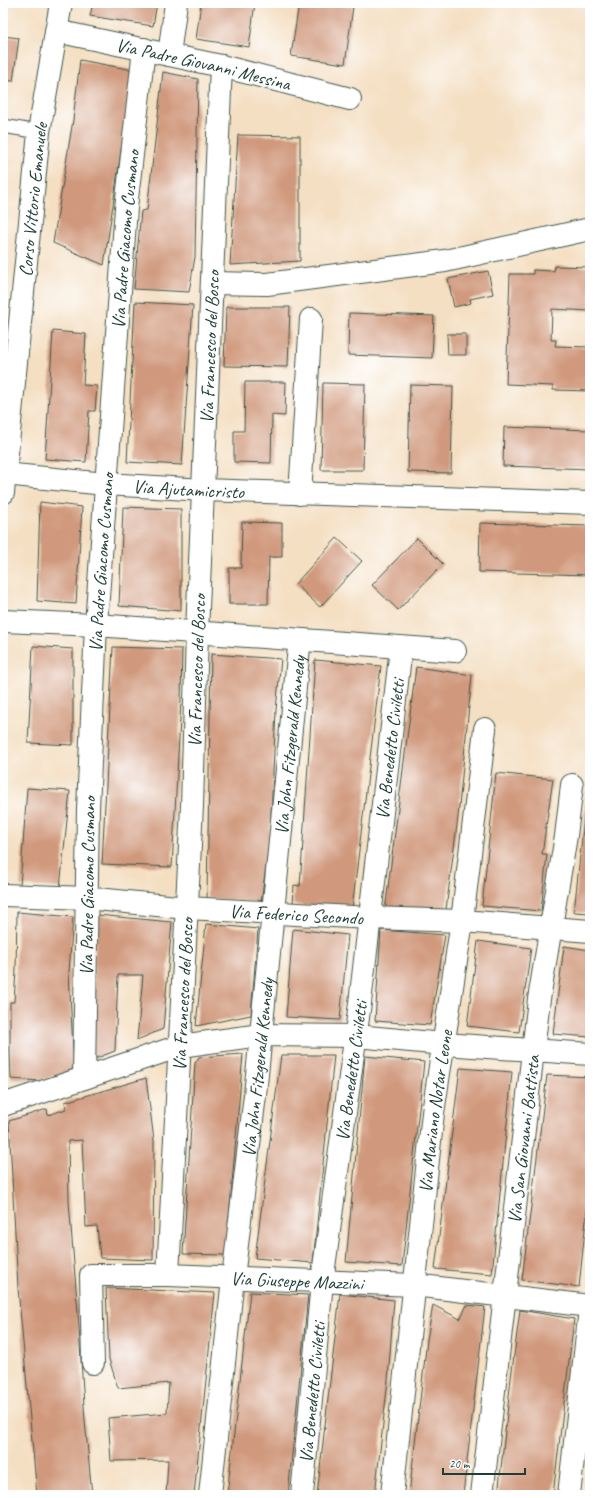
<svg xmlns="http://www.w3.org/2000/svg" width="593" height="1498" font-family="Caveat,sans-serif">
	<rect width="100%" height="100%" fill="#fff"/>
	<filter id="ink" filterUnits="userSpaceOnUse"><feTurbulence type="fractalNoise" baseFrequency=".025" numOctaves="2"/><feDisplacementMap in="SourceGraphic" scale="8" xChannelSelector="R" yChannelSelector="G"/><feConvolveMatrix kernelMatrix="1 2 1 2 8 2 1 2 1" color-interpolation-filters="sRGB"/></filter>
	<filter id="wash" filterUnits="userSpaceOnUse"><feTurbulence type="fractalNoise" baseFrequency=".012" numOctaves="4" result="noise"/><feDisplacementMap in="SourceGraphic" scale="16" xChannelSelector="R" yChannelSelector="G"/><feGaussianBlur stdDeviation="0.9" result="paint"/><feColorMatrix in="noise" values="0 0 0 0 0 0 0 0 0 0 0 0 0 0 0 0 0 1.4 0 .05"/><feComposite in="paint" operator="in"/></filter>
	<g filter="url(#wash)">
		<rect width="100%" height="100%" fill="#f4dfc2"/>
		<g id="blocks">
			<g fill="#d0997d">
				<polygon points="93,3 157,3 153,26 90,16"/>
				<polygon points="201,3 255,3 249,47 196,39"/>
				<polygon points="299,3 323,3 353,7 345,64 291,56"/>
				<polygon points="3,36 19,38 13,81 3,80"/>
				<polygon points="80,60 133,70 104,265 53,243 73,120"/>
				<polygon points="163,72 198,79 195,257 189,292 134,289 141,211 147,210"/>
				<polygon points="238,135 300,136 300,261 230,265"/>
				<polygon points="555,266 590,267 590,311 552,309 551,340 556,340 555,346 590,347 590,391 553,390 553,386 506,384 510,274 533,274 533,270 554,271"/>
				<polygon points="488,271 493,294 470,299 471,303 454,307 448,279"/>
				<polygon points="135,302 193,305 182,465 127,462"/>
				<polygon points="226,307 290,307 288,367 224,366"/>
				<polygon points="349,313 434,316 432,358 348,355"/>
				<polygon points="53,331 86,334 83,385 97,386 95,411 89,411 86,462 45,459"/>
				<polygon points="447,334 466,334 466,355 448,355"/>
				<polygon points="245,382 286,382 285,416 272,415 271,463 234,462 234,431 244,431"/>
				<polygon points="323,383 365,384 363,470 321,470"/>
				<polygon points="410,385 453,386 451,473 408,472"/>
				<polygon points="504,427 590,430 590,469 503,466"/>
				<polygon points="40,502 82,507 76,604 37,601"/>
				<polygon points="123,507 181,509 181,611 119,606"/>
				<polygon points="242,522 282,523 282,557 269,557 268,604 229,604 229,568 241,568"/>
				<polygon points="480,523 590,526 590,575 479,572"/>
				<polygon points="337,538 362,561 320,607 295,584"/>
				<polygon points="417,538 443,564 398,610 372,585"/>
				<polygon points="33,646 73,649 73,745 28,743"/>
				<polygon points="113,647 182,649 181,700 172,867 102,864"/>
				<polygon points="211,654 281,659 276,710 270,836 261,903 207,898"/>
				<polygon points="315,660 381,666 352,909 293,905 294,885 300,886"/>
				<polygon points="416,667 472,675 458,817 445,917 385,911"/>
				<polygon points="496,773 553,779 542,854 547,854 541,911 482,906"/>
				<polygon points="27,788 70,791 60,888 20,886"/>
				<polygon points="587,791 590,791 590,913 574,912"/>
				<polygon points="17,912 73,917 69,972 74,1069 40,1081 11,1079 10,1053 10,1002 14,1002 16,970"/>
				<polygon points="97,915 172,922 163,1029 137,1040 143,975 118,975 115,1051 89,1061"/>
				<polygon points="206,924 258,929 251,1015 196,1026"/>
				<polygon points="293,929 348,935 340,1020 286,1017"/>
				<polygon points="381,930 445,935 430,1025 375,1021"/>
				<polygon points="478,941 531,948 519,1032 467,1026"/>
				<polygon points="564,946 590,950 590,1037 553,1034"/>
				<polygon points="243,1054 226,1255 183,1254 195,1063 199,1057"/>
				<polygon points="281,1055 334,1055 313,1263 255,1258"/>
				<polygon points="365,1056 424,1062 402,1266 346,1262"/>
				<polygon points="460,1068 512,1072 492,1274 435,1269"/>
				<polygon points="547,1075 590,1077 590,1182 579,1287 522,1280"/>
				<polygon points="146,1078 154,1140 153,1260 100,1258 97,1226 86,1227 82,1140 68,1141 69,1202 78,1313 85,1421 92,1495 37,1495 18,1288 9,1121 47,1109 48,1115 66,1109 65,1102"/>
				<polygon points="106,1288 215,1293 194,1495 166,1495 168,1460 111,1461 108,1418 167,1413 169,1383 118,1388 109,1359"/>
				<polygon points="250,1292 308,1295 288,1495 227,1495"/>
				<polygon points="340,1294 394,1300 388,1379 375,1495 317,1495"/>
				<polygon points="433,1305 460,1319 467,1305 485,1307 463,1495 409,1495 427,1340"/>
				<polygon points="520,1310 574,1319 553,1495 498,1495 511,1378"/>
			</g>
		</g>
	</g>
	<g filter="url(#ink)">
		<use href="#blocks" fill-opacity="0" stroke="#3f5549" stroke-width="1"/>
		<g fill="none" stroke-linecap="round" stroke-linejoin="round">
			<defs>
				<polyline id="service" points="3,126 39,132"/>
				<g id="minor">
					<path id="s1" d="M56,31L221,66L350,99"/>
					<polyline points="169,55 176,3"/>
					<polyline points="212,283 267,284 445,261 590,229"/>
					<path id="s2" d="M4,474L106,484L204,490L590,503"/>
					<polyline points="300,494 311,319"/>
					<polyline points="3,621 96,625 455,651"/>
					<path id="s3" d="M3,895L87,898L187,908L370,918L462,921L590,931"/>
					<path id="s4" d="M84,1078L88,809L96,625L126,208L144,49"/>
					<polyline points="3,1105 180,1046 261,1035 356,1036 444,1044 590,1054"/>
					<path id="s5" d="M168,1275L192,806L197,632L221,66"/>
					<path id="s6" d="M93,1363L91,1275H168L414,1285L590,1306"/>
					<path id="s7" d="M210,1495L233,1278L255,1095L299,647L297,640"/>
					<path id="s8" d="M302,1495L322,1282L360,1003L401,648"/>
					<path id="s9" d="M392,1495L433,1113L462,921L485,729"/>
					<path id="s10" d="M482,1495L539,999L566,836L572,785"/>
					<polyline points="569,1495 590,1309"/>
				</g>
				<g id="tertiary">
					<path id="s11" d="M3,493L39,132L61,3"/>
				</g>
			</defs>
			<use href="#service" stroke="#3f5549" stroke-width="15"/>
			<use href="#minor" stroke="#3f5549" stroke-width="24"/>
			<use href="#tertiary" stroke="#3f5549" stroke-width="24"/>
			<use href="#service" stroke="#fff" stroke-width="13"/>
			<use href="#minor" stroke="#fff" stroke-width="22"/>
			<use href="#tertiary" stroke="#fff" stroke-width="22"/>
		</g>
	</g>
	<g text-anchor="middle" stroke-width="4" stroke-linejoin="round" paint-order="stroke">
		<g font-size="19" fill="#1f3d34" stroke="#fff">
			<text dy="7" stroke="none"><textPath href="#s1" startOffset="151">Via Padre Giovanni Messina</textPath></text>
			<text dy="7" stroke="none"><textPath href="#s11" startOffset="295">Corso Vittorio Emanuele</textPath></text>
			<text dy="7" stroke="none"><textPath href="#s4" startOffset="840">Via Padre Giacomo Cusmano</textPath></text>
			<text dy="7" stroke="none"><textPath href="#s5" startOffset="929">Via Francesco del Bosco</textPath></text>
			<text dy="7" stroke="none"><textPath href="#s2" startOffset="185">Via Ajutamicristo</textPath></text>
			<text dy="7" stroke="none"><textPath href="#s4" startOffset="516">Via Padre Giacomo Cusmano</textPath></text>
			<text dy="7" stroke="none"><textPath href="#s5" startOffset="605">Via Francesco del Bosco</textPath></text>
			<text dy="7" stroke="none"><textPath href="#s7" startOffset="754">Via John Fitzgerald Kennedy</textPath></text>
			<text dy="7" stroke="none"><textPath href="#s8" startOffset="751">Via Benedetto Civiletti</textPath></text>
			<text dy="7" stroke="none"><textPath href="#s4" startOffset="192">Via Padre Giacomo Cusmano</textPath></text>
			<text dy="7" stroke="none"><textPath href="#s3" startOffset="294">Via Federico Secondo</textPath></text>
			<text dy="7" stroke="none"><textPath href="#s5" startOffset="281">Via Francesco del Bosco</textPath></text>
			<text dy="7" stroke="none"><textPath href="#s7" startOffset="430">Via John Fitzgerald Kennedy</textPath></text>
			<text dy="7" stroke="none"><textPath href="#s8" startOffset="427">Via Benedetto Civiletti</textPath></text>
			<text dy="7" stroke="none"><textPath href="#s9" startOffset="386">Via Mariano Notar Leone</textPath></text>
			<text dy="7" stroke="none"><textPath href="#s10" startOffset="358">Via San Giovanni Battista</textPath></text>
			<text dy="7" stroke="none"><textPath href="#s6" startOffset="294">Via Giuseppe Mazzini</textPath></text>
			<text dy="7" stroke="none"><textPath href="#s8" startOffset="103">Via Benedetto Civiletti</textPath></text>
		</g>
	</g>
	<rect width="593" height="1498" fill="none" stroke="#fff" stroke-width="16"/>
	<path d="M443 1468v6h82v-6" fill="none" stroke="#1f3d34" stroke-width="2"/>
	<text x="449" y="1468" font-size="12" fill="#1f3d34" stroke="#ffffff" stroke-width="3" paint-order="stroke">20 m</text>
</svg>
